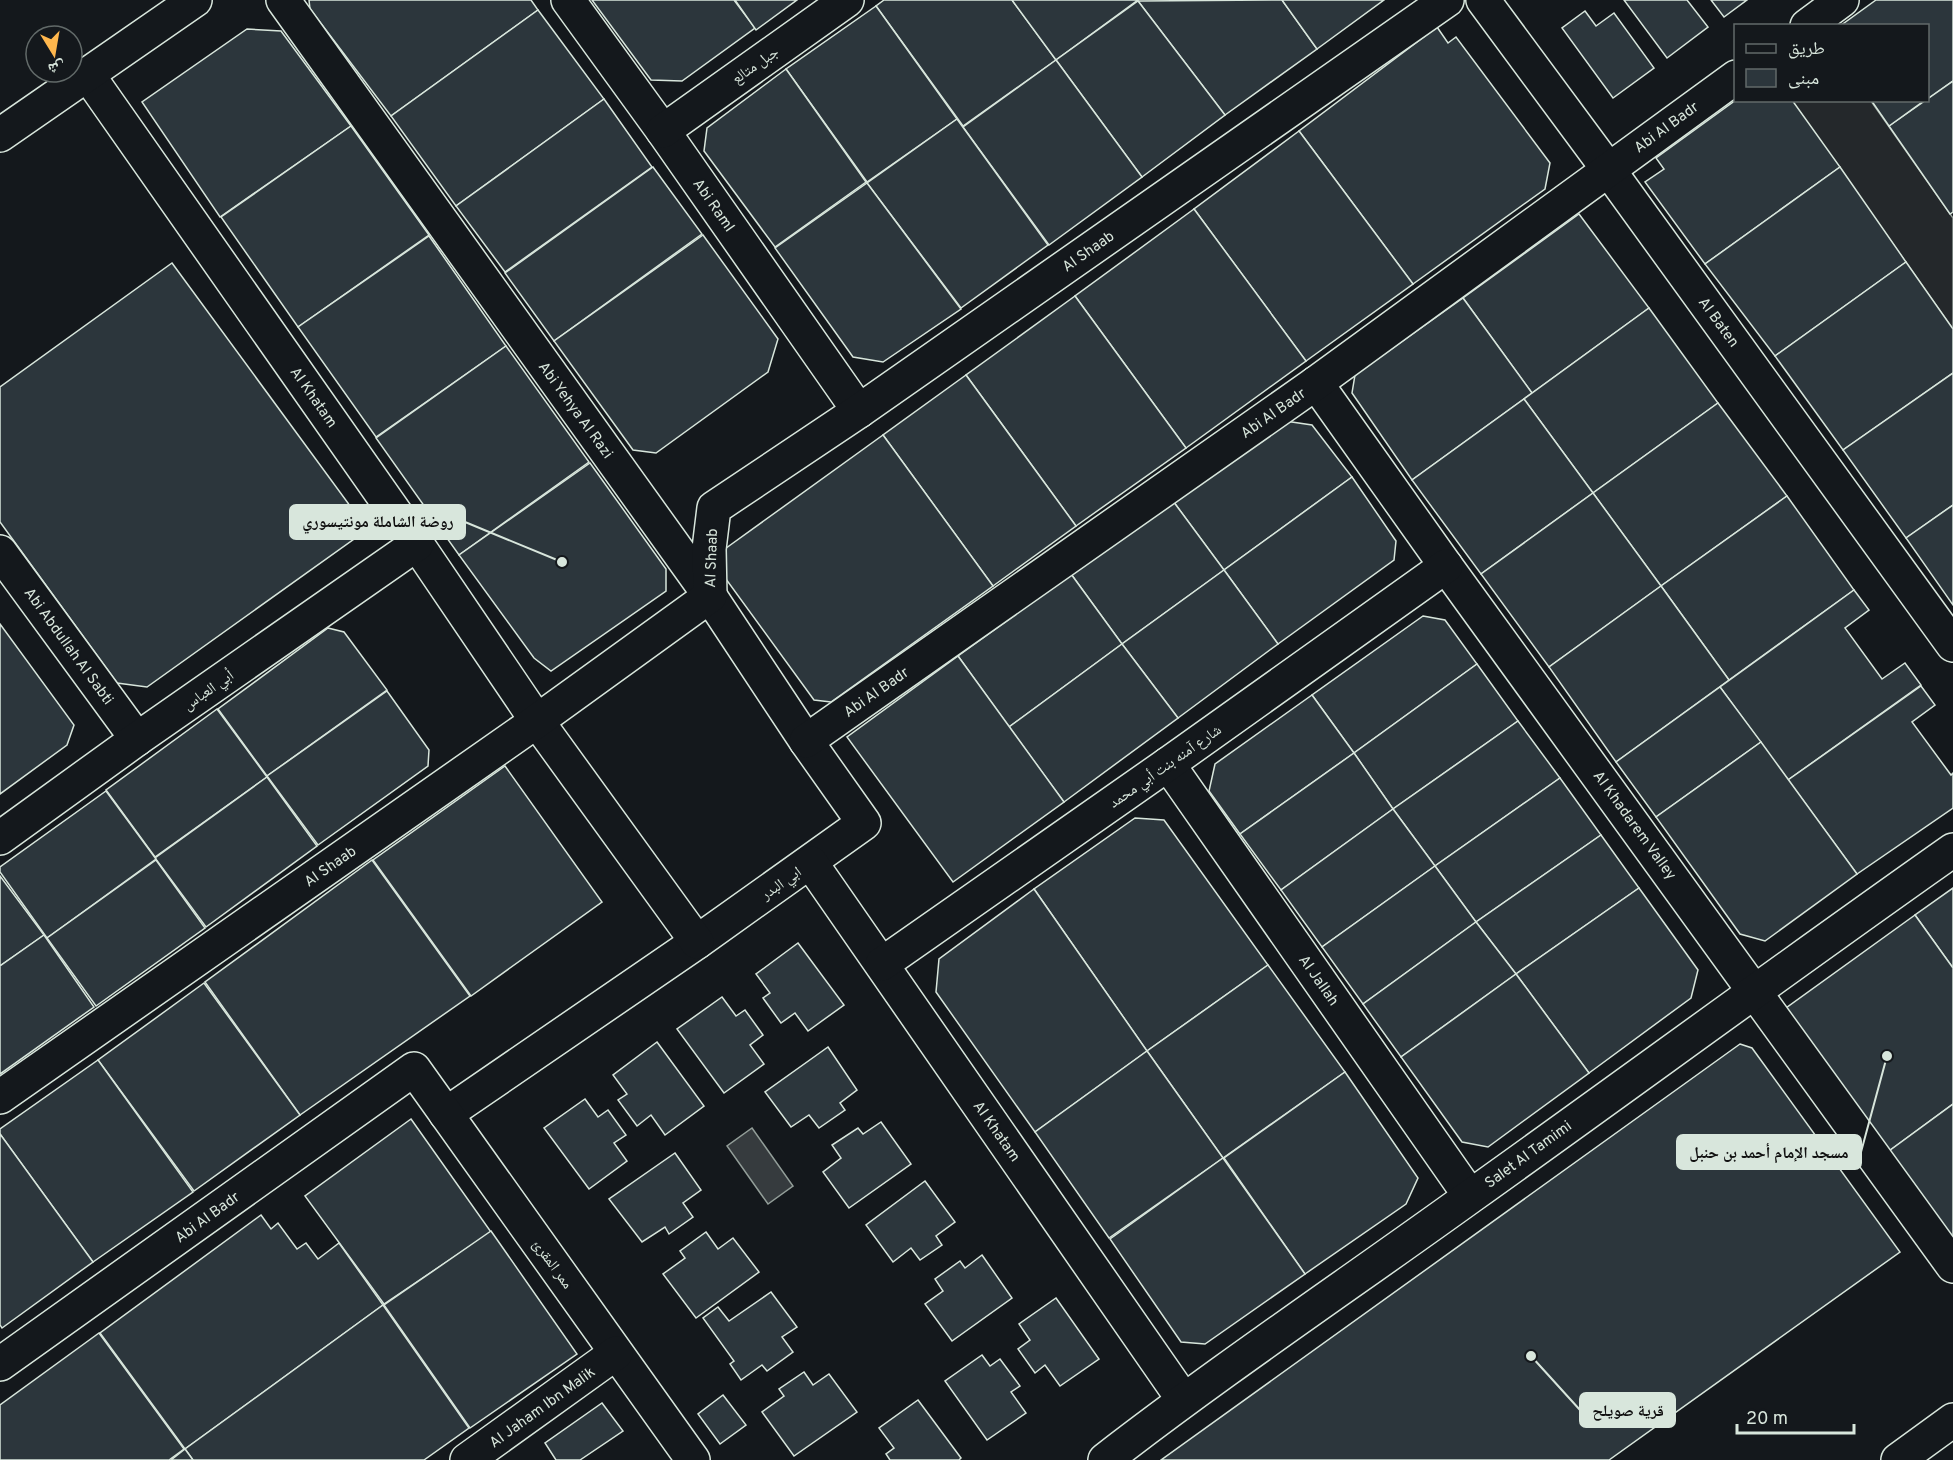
<svg xmlns="http://www.w3.org/2000/svg" width="1953" height="1460" font-family="Overpass,'Noto Naskh Arabic',sans-serif">
	<rect width="100%" height="100%" fill="#14181c"/>
	<polygon fill="#24282b" stroke="#939e99" stroke-width="1.5" points="1792,101 1871,101 1953,218 1953,329"/>
	<polygon fill="#363b3e" stroke="#939e99" stroke-width="1.5" points="752,1128 793,1186 768,1204 727,1146"/>
	<g fill="#2c363c" stroke="#d8e6dc" stroke-width="1.5">
		<polygon points="309,0 531,0 538,10 391,116 310,9"/>
		<polygon points="592,0 734,0 755,28 682,81 651,80"/>
		<polygon points="735,0 797,0 756,30"/>
		<polygon points="884,0 1012,0 1056,60 963,126 876,6"/>
		<polygon points="1012,0 1138,0 1056,60"/>
		<polygon points="1282,0 1317,49 1225,115 1138,1"/>
		<polygon points="1282,0 1384,0 1317,49"/>
		<polygon points="1624,0 1687,0 1708,27 1667,58"/>
		<polygon points="1711,0 1747,0 1724,17"/>
		<polygon points="1876,0 1953,0 1953,81 1928,99 1928,26 1840,26"/>
		<polygon points="1138,1 1225,115 1142,177 1056,60"/>
		<polygon points="876,6 957,119 867,182 786,69"/>
		<polygon points="538,10 604,99 456,206 391,116"/>
		<polygon points="1585,11 1596,26 1614,13 1654,68 1613,98 1562,28"/>
		<polygon points="1437,27 1448,43 1456,37 1550,163 1545,189 1413,284 1299,131"/>
		<polygon points="247,29 281,31 351,126 220,217 142,102"/>
		<polygon points="1056,60 1142,177 1049,245 963,127"/>
		<polygon points="786,69 866,182 775,247 704,151 707,128"/>
		<polygon points="1953,81 1953,212 1950,214 1889,126"/>
		<polygon points="604,99 652,167 505,272 456,206"/>
		<polygon points="1736,100 1792,100 1840,167 1705,264 1645,182 1664,169 1656,158"/>
		<polygon points="1871,100 1925,100 1889,126"/>
		<polygon points="957,119 1048,245 961,308 867,183"/>
		<polygon points="351,126 429,235 298,327 221,217"/>
		<polygon points="1299,131 1413,284 1306,361 1194,209"/>
		<polygon points="653,167 702,234 554,341 505,273"/>
		<polygon points="1840,167 1906,262 1775,356 1705,264"/>
		<polygon points="867,183 961,309 883,362 853,357 775,248"/>
		<polygon points="1194,209 1306,361 1186,448 1075,296"/>
		<polygon points="1579,214 1649,308 1532,393 1463,298"/>
		<polygon points="703,235 778,339 768,372 656,453 633,450 554,341"/>
		<polygon points="429,236 506,346 376,437 298,327"/>
		<polygon points="1906,262 1953,329 1953,373 1843,450 1775,356"/>
		<polygon points="172,263 356,514 354,539 147,687 117,683 0,522 0,387"/>
		<polygon points="1075,296 1186,448 1076,526 966,375"/>
		<polygon points="1463,298 1532,393 1412,480 1352,393 1355,375"/>
		<polygon points="1649,308 1718,403 1593,493 1524,399"/>
		<polygon points="506,346 589,462 459,555 376,438"/>
		<polygon points="1953,373 1953,505 1906,538 1843,450"/>
		<polygon points="966,375 1076,526 993,586 883,435"/>
		<polygon points="1524,399 1593,493 1481,574 1412,480"/>
		<polygon points="1718,403 1787,496 1661,586 1593,493"/>
		<polygon points="1285,421 1312,425 1352,477 1224,570 1173,501"/>
		<polygon points="883,435 993,586 831,702 814,700 723,575 722,551"/>
		<polygon points="590,463 666,569 666,591 551,671 534,658 459,555"/>
		<polygon points="1352,477 1396,541 1394,560 1278,644 1224,570"/>
		<polygon points="1593,493 1661,586 1549,667 1481,574"/>
		<polygon points="1787,496 1854,590 1729,680 1661,586"/>
		<polygon points="1173,501 1224,570 1122,644 1071,574"/>
		<polygon points="1953,505 1953,605 1906,538"/>
		<polygon points="1224,570 1278,644 1178,718 1122,644"/>
		<polygon points="1071,574 1122,644 1009,727 958,656"/>
		<polygon points="1661,586 1729,680 1616,762 1549,667"/>
		<polygon points="1854,590 1869,610 1845,628 1882,679 1905,663 1921,685 1788,780 1720,687"/>
		<polygon points="1423,616 1445,620 1477,664 1354,753 1312,695"/>
		<polygon points="0,624 74,725 67,745 0,794"/>
		<polygon points="328,628 344,632 387,690 267,776 218,709"/>
		<polygon points="1122,644 1178,718 1064,802 1009,727"/>
		<polygon points="958,656 1064,802 953,882 847,737"/>
		<polygon points="1477,664 1518,721 1393,809 1354,753"/>
		<polygon points="1921,686 1935,705 1912,722 1951,775 1953,773 1953,808 1857,874 1788,780"/>
		<polygon points="1720,687 1761,742 1656,817 1616,762"/>
		<polygon points="387,691 429,750 428,766 318,845 267,776"/>
		<polygon points="1312,695 1354,753 1240,834 1209,791 1215,764"/>
		<polygon points="217,709 267,777 155,857 106,790"/>
		<polygon points="1518,721 1560,778 1435,866 1393,809"/>
		<polygon points="1761,742 1857,874 1765,941 1740,934 1656,817"/>
		<polygon points="1354,753 1393,809 1281,890 1240,834"/>
		<polygon points="505,766 602,902 471,996 373,860"/>
		<polygon points="267,777 317,846 206,927 155,858"/>
		<polygon points="1560,778 1601,835 1476,922 1435,866"/>
		<polygon points="106,791 156,859 47,938 0,872 0,867"/>
		<polygon points="1393,809 1435,866 1322,947 1281,890"/>
		<polygon points="1135,818 1164,820 1268,965 1147,1051 1034,889"/>
		<polygon points="1601,835 1639,888 1516,974 1476,922"/>
		<polygon points="156,860 205,928 96,1006 47,938"/>
		<polygon points="372,860 470,996 300,1115 205,982"/>
		<polygon points="1435,866 1476,922 1363,1004 1322,947"/>
		<polygon points="0,876 44,935 0,966"/>
		<polygon points="1639,888 1698,970 1691,998 1589,1073 1516,974"/>
		<polygon points="1953,888 1953,968 1915,915"/>
		<polygon points="1034,889 1147,1051 1035,1132 936,992 939,959"/>
		<polygon points="1915,915 1953,968 1953,1104 1889,1151 1786,1008"/>
		<polygon points="1476,922 1516,974 1401,1057 1363,1004"/>
		<polygon points="44,935 94,1007 0,1074 0,966"/>
		<polygon points="798,943 844,1005 808,1031 795,1013 781,1023 763,998 770,993 756,974"/>
		<polygon points="1268,965 1345,1072 1223,1158 1147,1051"/>
		<polygon points="1516,974 1589,1073 1488,1147 1462,1142 1401,1057"/>
		<polygon points="204,983 300,1115 194,1191 98,1060"/>
		<polygon points="722,997 736,1016 745,1010 763,1035 750,1045 764,1064 724,1093 677,1029"/>
		<polygon points="657,1042 704,1106 665,1135 651,1115 637,1126 618,1100 627,1094 613,1075"/>
		<polygon points="1740,1044 1752,1048 1900,1252 1609,1460 1161,1460"/>
		<polygon points="828,1047 857,1090 840,1103 845,1110 819,1128 809,1115 791,1127 765,1092"/>
		<polygon points="1147,1051 1223,1158 1109,1238 1035,1132"/>
		<polygon points="98,1060 193,1192 93,1262 0,1134 0,1129"/>
		<polygon points="1345,1072 1418,1178 1406,1204 1305,1274 1224,1158"/>
		<polygon points="585,1099 598,1117 608,1110 626,1135 614,1143 627,1161 589,1189 544,1128"/>
		<polygon points="1953,1104 1953,1239 1889,1151"/>
		<polygon points="411,1119 491,1232 384,1304 305,1196"/>
		<polygon points="881,1122 911,1164 849,1208 823,1172 841,1158 832,1145 858,1128 863,1134"/>
		<polygon points="0,1134 93,1262 2,1328 0,1325"/>
		<polygon points="675,1153 701,1190 683,1203 693,1217 669,1234 665,1227 642,1242 609,1199"/>
		<polygon points="1223,1158 1305,1274 1205,1344 1181,1342 1110,1239"/>
		<polygon points="925,1181 955,1222 936,1236 942,1245 920,1260 911,1248 893,1262 866,1225"/>
		<polygon points="261,1215 271,1229 278,1223 297,1249 306,1243 318,1259 339,1243 383,1305 185,1449 100,1333"/>
		<polygon points="491,1231 577,1354 470,1428 384,1305"/>
		<polygon points="706,1232 718,1249 733,1238 759,1272 696,1318 663,1274 685,1258 680,1251"/>
		<polygon points="982,1255 1012,1298 952,1341 925,1304 943,1291 935,1279 960,1261 965,1268"/>
		<polygon points="771,1292 797,1327 782,1337 793,1352 767,1371 762,1365 741,1380 730,1364 734,1361 703,1318 718,1307 729,1321"/>
		<polygon points="1056,1298 1099,1359 1060,1386 1045,1365 1035,1373 1018,1349 1030,1340 1019,1324"/>
		<polygon points="383,1305 469,1428 424,1460 193,1460 185,1449"/>
		<polygon points="99,1333 184,1449 169,1460 0,1460 0,1405"/>
		<polygon points="982,1355 990,1366 1000,1359 1020,1386 1011,1392 1026,1413 987,1440 945,1381"/>
		<polygon points="804,1372 813,1385 829,1374 857,1412 794,1456 762,1412 784,1396 779,1389"/>
		<polygon points="723,1395 746,1425 720,1444 698,1414"/>
		<polygon points="918,1400 961,1458 959,1460 890,1460 886,1454 894,1448 879,1428"/>
		<polygon points="602,1403 623,1431 580,1460 556,1460 545,1443"/>
		<polygon points="185,1449 193,1460 171,1460"/>
	</g>
	<g fill="none" stroke-linecap="round" stroke-linejoin="round">
		<defs>
			<g id="minor">
				<polyline points="283,0 710,596 806,741 864,823 697,942 446,1114"/>
				<polyline points="568,0 663,131 859,411"/>
				<polyline points="1483,0 1608,169 1953,645"/>
				<polyline points="1807,26 1842,0"/>
				<polyline points="88,75 417,544 537,721 697,942"/>
				<polyline points="663,131 847,0"/>
				<polyline points="0,135 195,0"/>
				<polyline points="1316,383 1446,566 1953,1266"/>
				<polyline points="0,552 137,739"/>
				<polyline points="806,741 1316,383 1736,77"/>
				<polyline points="1168,764 1470,1196"/>
				<polyline points="0,838 137,739 417,544"/>
				<polyline points="811,863 1183,1399"/>
				<polyline points="882,964 1168,764 1446,566"/>
				<polyline points="0,1097 537,721 710,596 709,549 714,508 859,411 1447,0"/>
				<polyline points="0,1364 414,1069 693,1460"/>
				<polyline points="467,1460 616,1353"/>
				<path d="M1105,1460C1224,1368 1349,1284 1471,1196C1632,1081 1791,964 1953,850"/>
			</g>
			<polyline id="tertiary" points="1898,1460 1953,1420"/>
		</defs>
		<use href="#minor" stroke="#d8e6dc" stroke-width="36"/>
		<use href="#tertiary" stroke="#d8e6dc" stroke-width="36"/>
		<use href="#minor" stroke="#14181c" stroke-width="33"/>
		<use href="#tertiary" stroke="#14181c" stroke-width="33"/>
	</g>
	<g text-anchor="middle" stroke-width="4.5" stroke-linejoin="round" paint-order="stroke">
		<g font-size="15" fill="#d8e6dc" stroke="#14181c">
			<text transform="translate(755 65) rotate(-35)" y="5">جبل متالع</text>
			<text transform="translate(1666 127) rotate(-36)" y="5">Abi Al Badr</text>
			<text transform="translate(714 205) rotate(55)" y="5">Abi Raml</text>
			<text transform="translate(1088 251) rotate(-35)" y="5">Al Shaab</text>
			<text transform="translate(1719 322) rotate(54)" y="5">Al Baten</text>
			<text transform="translate(314 397) rotate(55)" y="5">Al Khatam</text>
			<text transform="translate(576 410) rotate(54)" y="5">Abi Yehya Al Razi</text>
			<text transform="translate(1273 413) rotate(-35)" y="5">Abi Al Badr</text>
			<text transform="translate(711 558) rotate(-88)" y="5">Al Shaab</text>
			<text transform="translate(69 646) rotate(54)" y="5">Abi Abdullah Al Sabti</text>
			<text transform="translate(208 690) rotate(-35)" y="5">أبي العباس</text>
			<text transform="translate(876 692) rotate(-35)" y="5">Abi Al Badr</text>
			<text transform="translate(1165 766) rotate(-35)" y="5">شارع آمنه بنت أبي محمد</text>
			<text transform="translate(1635 825) rotate(54)" y="5">Al Khadarem Valley</text>
			<text transform="translate(330 866) rotate(-35)" y="5">Al Shaab</text>
			<text transform="translate(781 883) rotate(-35)" y="5">ابي البدر</text>
			<text transform="translate(1319 980) rotate(55)" y="5">Al Jallah</text>
			<text transform="translate(997 1131) rotate(55)" y="5">Al Khatam</text>
			<text transform="translate(1528 1154) rotate(-36)" y="5">Salet Al Tamimi</text>
			<text transform="translate(207 1217) rotate(-36)" y="5">Abi Al Badr</text>
			<text transform="translate(553 1264) rotate(54)" y="5">ممر المقرئ</text>
			<text transform="translate(542 1407) rotate(-36)" y="5">Al Jaham Ibn Malik</text>
		</g>
	</g>
	<path fill="none" stroke="#d8e6dc" stroke-width="2" d="M562 562L465 522M1887 1056L1861 1152M1531 1356L1580 1410"/>
	<g fill="#d8e6dc" stroke="#14181c" stroke-width="2">
		<circle cx="562" cy="562" r="6"/>
		<circle cx="1887" cy="1056" r="6"/>
		<circle cx="1531" cy="1356" r="6"/>
	</g>
	<g fill="#d8e6dc" stroke="#d8e6dc" stroke-width="2">
		<rect x="290" y="505" width="175" height="34" rx="6"/>
		<rect x="1677" y="1135" width="184" height="34" rx="6"/>
		<rect x="1580" y="1393" width="95" height="34" rx="6"/>
	</g>
	<g font-size="16" text-anchor="middle" font-weight="bold" fill="#111">
		<text x="378" y="527">روضة الشاملة مونتيسوري</text>
		<text x="1769" y="1158">مسجد الإمام أحمد بن حنبل</text>
		<text x="1628" y="1416">قرية صويلح</text>
	</g>
	<rect x="1734" y="24" width="195" height="78" fill="#14181c" stroke="#626a69" stroke-width="1.5"/>
	<rect x="1746" y="44" width="30" height="9" fill="#14181c" stroke="#626a69" stroke-width="1.5"/>
	<text x="1788" y="54" font-size="18" fill="#d8e6dc">طريق</text>
	<rect x="1746" y="69" width="30" height="18" fill="#2c363c" stroke="#626a69" stroke-width="1.5"/>
	<text x="1788" y="84" font-size="18" fill="#d8e6dc">مبنى</text>
	<g transform="translate(54 54) rotate(169)"><circle r="28" fill="#14181c" stroke="#626a69" stroke-width="1.5"/>
	<path d="M0-4.5L10 22L0 15L-10 22Z" fill="#ffb74d"/>
	<text y="-9" font-size="16" font-weight="bold" text-anchor="middle" fill="#d8e6dc">ش</text>
	</g>
	<path d="M1737 1424v9h117v-9" fill="none" stroke="#d8e6dc" stroke-width="3"/>
	<text x="1746" y="1424" font-size="18" fill="#d8e6dc" stroke="#14181c" stroke-width="4.5" paint-order="stroke">20 m</text>
</svg>
